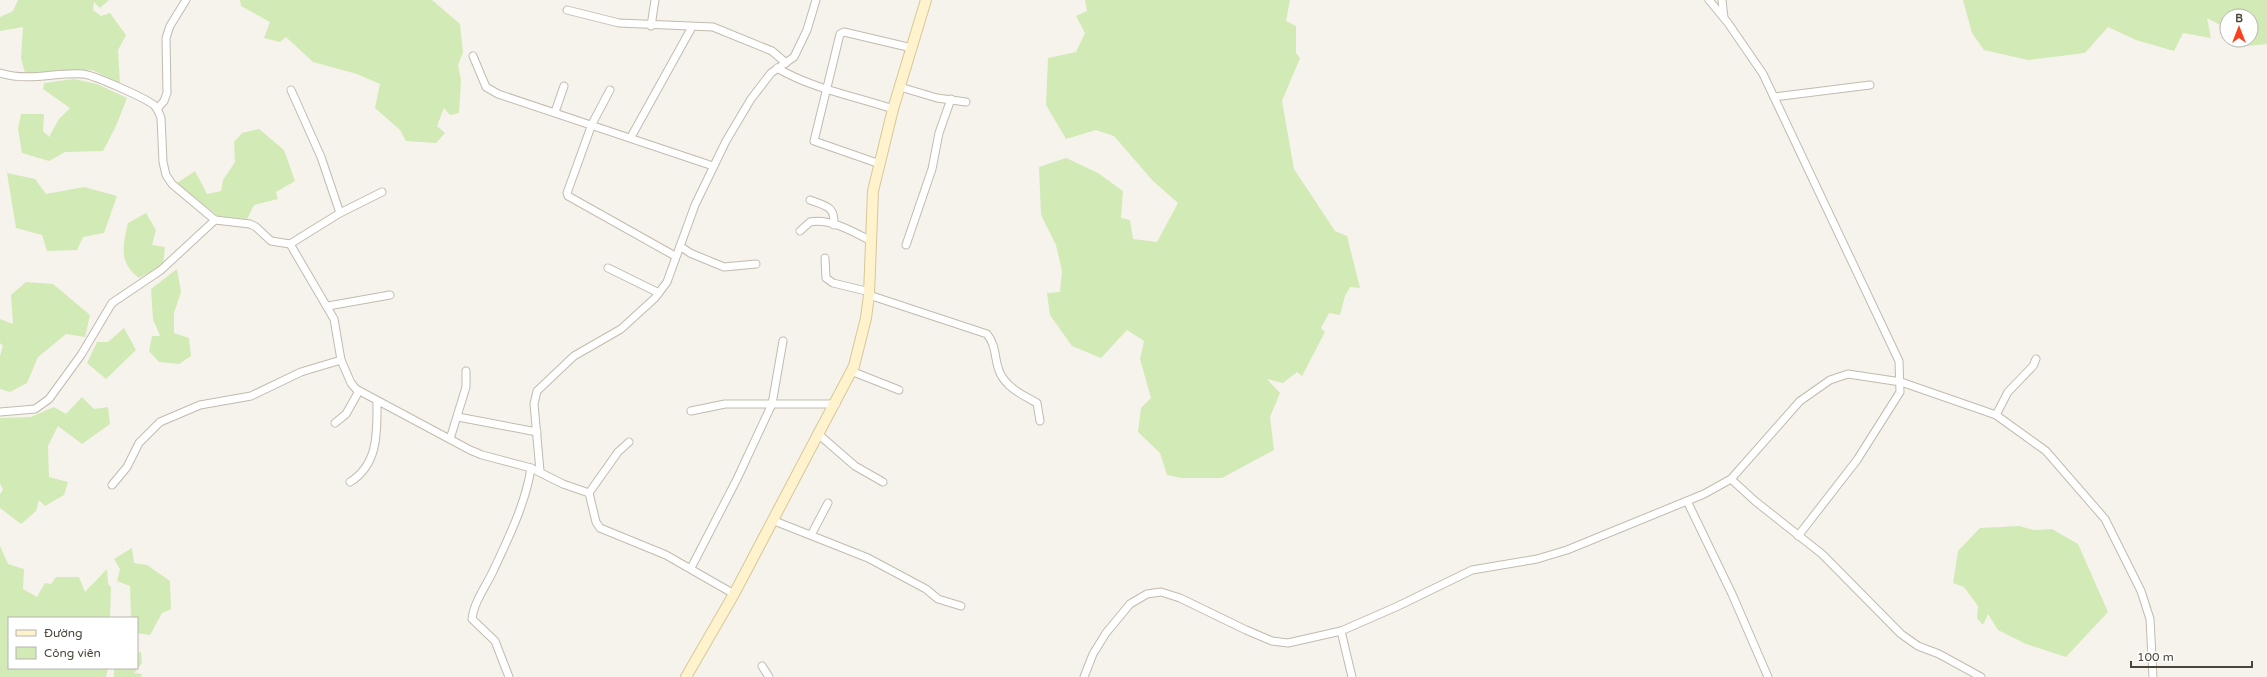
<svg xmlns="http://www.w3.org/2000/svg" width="2267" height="677" font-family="'Varela Round',sans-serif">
	<rect width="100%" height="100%" fill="#f6f3ec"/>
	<g fill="#d2eab5">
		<polygon points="18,0 109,0 100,8 94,2 93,10 101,16 110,13 126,35 118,50 120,83 92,70 40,75 25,73 21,58 23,27 0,31 0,17 13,11"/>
		<polygon points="240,0 432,0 460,24 463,53 458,65 461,80 459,113 450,115 444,108 437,126 445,133 436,143 406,141 400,130 375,108 380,84 357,74 313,62 286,37 280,42 264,38 270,22 241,6"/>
		<polygon points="1085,0 1290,0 1286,21 1296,26 1296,53 1300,58 1282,101 1294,169 1335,231 1347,236 1360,288 1350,287 1345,296 1340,315 1329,313 1321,328 1325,332 1302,376 1297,372 1283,383 1267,379 1280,393 1270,417 1274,450 1222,478 1181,478 1167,475 1160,453 1138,432 1141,408 1151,398 1140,359 1144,341 1127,330 1101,358 1072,346 1050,315 1047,293 1060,292 1062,271 1056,245 1041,215 1039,167 1066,158 1098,173 1123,191 1121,218 1130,220 1133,239 1157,242 1178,203 1153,181 1114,136 1096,130 1066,139 1046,105 1048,58 1076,52 1085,33 1076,16 1087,11"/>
		<polygon points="1963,0 2267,0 2267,44 2237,47 2232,40 2251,40 2251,16 2227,16 2227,33 2222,26 2207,18 2211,38 2183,33 2174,51 2136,40 2108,27 2085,53 2028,60 1984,50 1972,33"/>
		<polygon points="74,79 97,84 127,98 116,126 103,151 65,152 49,161 22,153 18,129 21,114 44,114 43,131 49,137 59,119 70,108 43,89 44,83"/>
		<polygon points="259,129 284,150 295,181 276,192 278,199 254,205 247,219 218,216 177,183 195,171 207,194 221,191 223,180 235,162 234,142 242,133"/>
		<polygon points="7,173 35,179 46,194 84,187 117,196 104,233 83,237 77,250 47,251 42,235 16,228"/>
		<path d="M146,213L156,230L152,245L165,247L163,265L139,278C118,262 123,246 128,223Z"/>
		<polygon points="177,269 181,292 174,313 174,333 189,338 191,356 179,364 159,362 149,351 152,336 160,336 153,319 151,289"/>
		<polygon points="26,282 53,284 90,315 85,337 66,334 38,357 27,383 10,392 0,389 0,356 3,346 0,343 0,319 13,324 11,295"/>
		<polygon points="124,328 136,350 106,379 87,363 97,342 108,342"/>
		<polygon points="82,397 94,409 108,407 110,424 82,444 58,426 48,446 49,477 68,482 64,495 45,506 39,500 36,511 21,524 0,508 0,494 3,490 0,483 0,418 31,417 54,407 66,414"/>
		<polygon points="2019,526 2034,530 2052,529 2078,544 2108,612 2066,657 2026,644 1998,630 1988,614 1983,625 1977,618 1978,606 1964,587 1953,583 1958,551 1980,528"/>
		<polygon points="0,546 8,564 24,569 23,589 37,597 45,583 51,584 56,577 79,577 85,592 107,569 108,584 111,587 110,618 9,618 9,668 108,668 106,677 0,677"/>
		<polygon points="132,548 134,563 147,565 170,581 171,609 162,613 150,635 137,633 137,618 131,618 130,586 117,581 120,569 114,559"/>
		<polygon points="141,652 142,663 134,673 142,674 141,677 114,677 114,668 137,668 137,653"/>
	</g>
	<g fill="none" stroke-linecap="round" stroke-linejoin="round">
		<defs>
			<g id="street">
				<polyline points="1709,0 1728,23 1763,74 1899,361 1900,392 1857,460 1798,536"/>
				<polyline points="1722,0 1724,18"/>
				<polyline points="567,10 619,23 713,27 772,51 786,63"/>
				<polyline points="651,26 655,0"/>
				<polyline points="473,56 486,87 498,94 713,166"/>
				<path d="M777,68C813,89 854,96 893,109"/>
				<path d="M0,73C31,82 54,72 83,74C94,75 145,98 154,105C158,109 159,113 161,118L163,162L166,175L172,184L215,220L250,224L256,227L271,241L290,244L334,319L341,360L351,383L356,389L470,450L482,455L531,468L563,484L589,493L596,522L600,528L666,555L734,594"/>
				<polyline points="900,87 937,98 966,102"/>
				<polyline points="610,90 592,124 567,193 568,196 675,256"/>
				<polyline points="1774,97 1870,85"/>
				<polyline points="157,109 164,101 167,93 166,38 170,26 186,0"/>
				<polyline points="555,112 564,86"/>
				<polyline points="631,137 692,27"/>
				<polyline points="880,164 814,141 840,34 844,32 912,48"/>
				<path d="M810,200C826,206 835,206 834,225"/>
				<polyline points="340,213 382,192"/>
				<path d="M800,231L810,222C830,218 854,232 871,241"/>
				<polyline points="290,244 340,213 321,157 291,90"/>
				<polyline points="906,245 932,169 939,133 951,99"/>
				<polyline points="680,246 690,253 724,267 756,264"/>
				<polyline points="825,258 826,278 833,283 870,292"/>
				<polyline points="608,268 659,293"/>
				<path d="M869,295L987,334C997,346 994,360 1000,373C1007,388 1023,395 1037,403L1040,421"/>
				<polyline points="328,306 390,295"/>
				<polyline points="851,371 899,390"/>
				<polyline points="691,411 725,404 836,404"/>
				<polyline points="0,412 35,409 49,399 81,355 112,303 161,270 215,220"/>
				<polyline points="1996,415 2008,392 2033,366 2036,359"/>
				<polyline points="458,417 537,432"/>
				<polyline points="335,423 346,414 359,391"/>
				<polyline points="817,433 855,466 883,482"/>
				<polyline points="450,439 466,387 466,371"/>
				<polyline points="540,471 534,404 537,391 574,356 621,329 655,298 667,282 695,205 726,141 751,99 771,73 794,57 807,30 816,0"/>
				<polyline points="1731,479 1755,501 1822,554 1901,634 1918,646 1939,654 1981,677"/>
				<path d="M350,482C379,464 377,431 377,401"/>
				<polyline points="112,485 127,467 139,443 160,422 200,405 251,396 301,372 341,360"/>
				<polyline points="589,493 618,452 629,442"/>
				<polyline points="1687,501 1732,594 1768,677"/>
				<polyline points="772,520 868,558 926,589 938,599 961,606"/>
				<polyline points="811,535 828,503"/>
				<polyline points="691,568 737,479 772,404 783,341"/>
				<polyline points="1341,631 1352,677"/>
				<polyline points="762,666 769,677"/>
				<path d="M509,677L495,641L472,619C474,601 487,585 494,569C509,537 526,502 531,468"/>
				<polyline points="1084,677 1093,654 1106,633 1130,604 1147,594 1161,592 1180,598 1246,630 1272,641 1288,643 1341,631 1396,607 1472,570 1537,559 1567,550 1704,494 1731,479 1800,401 1830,380 1848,374 1901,382 1996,415 2046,451 2105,519 2141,591 2150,619 2153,677"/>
			</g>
			<polyline id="secondary" points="686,677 734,594 854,366 866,318 869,295 873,191 893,109 926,0"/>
		</defs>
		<use href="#street" stroke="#c2bbae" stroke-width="9"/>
		<use href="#secondary" stroke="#d6c79b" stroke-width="12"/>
		<use href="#street" stroke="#fff" stroke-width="7"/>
		<use href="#secondary" stroke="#fff3cd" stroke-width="10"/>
	</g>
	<rect x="8" y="617" width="130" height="52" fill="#ffffff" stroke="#b7b4b0"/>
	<rect x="16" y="630" width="20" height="6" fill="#fff3cd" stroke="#b7b4b0"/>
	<text x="44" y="637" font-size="12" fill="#4b4439">Đường</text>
	<rect x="16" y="647" width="20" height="12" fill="#d2eab5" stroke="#b7b4b0"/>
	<text x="44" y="657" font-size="12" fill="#4b4439">Công viên</text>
	<g transform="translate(2239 28)"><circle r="19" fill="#ffffff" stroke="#b7b4b0"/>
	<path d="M0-3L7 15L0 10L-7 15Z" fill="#fc3f1d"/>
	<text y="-6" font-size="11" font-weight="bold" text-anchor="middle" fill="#4b4439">B</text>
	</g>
	<path d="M2131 661v6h121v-6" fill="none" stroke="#4b4439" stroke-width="2"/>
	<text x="2137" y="661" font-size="12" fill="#4b4439" stroke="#ffffff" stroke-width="3" paint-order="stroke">100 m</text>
</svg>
